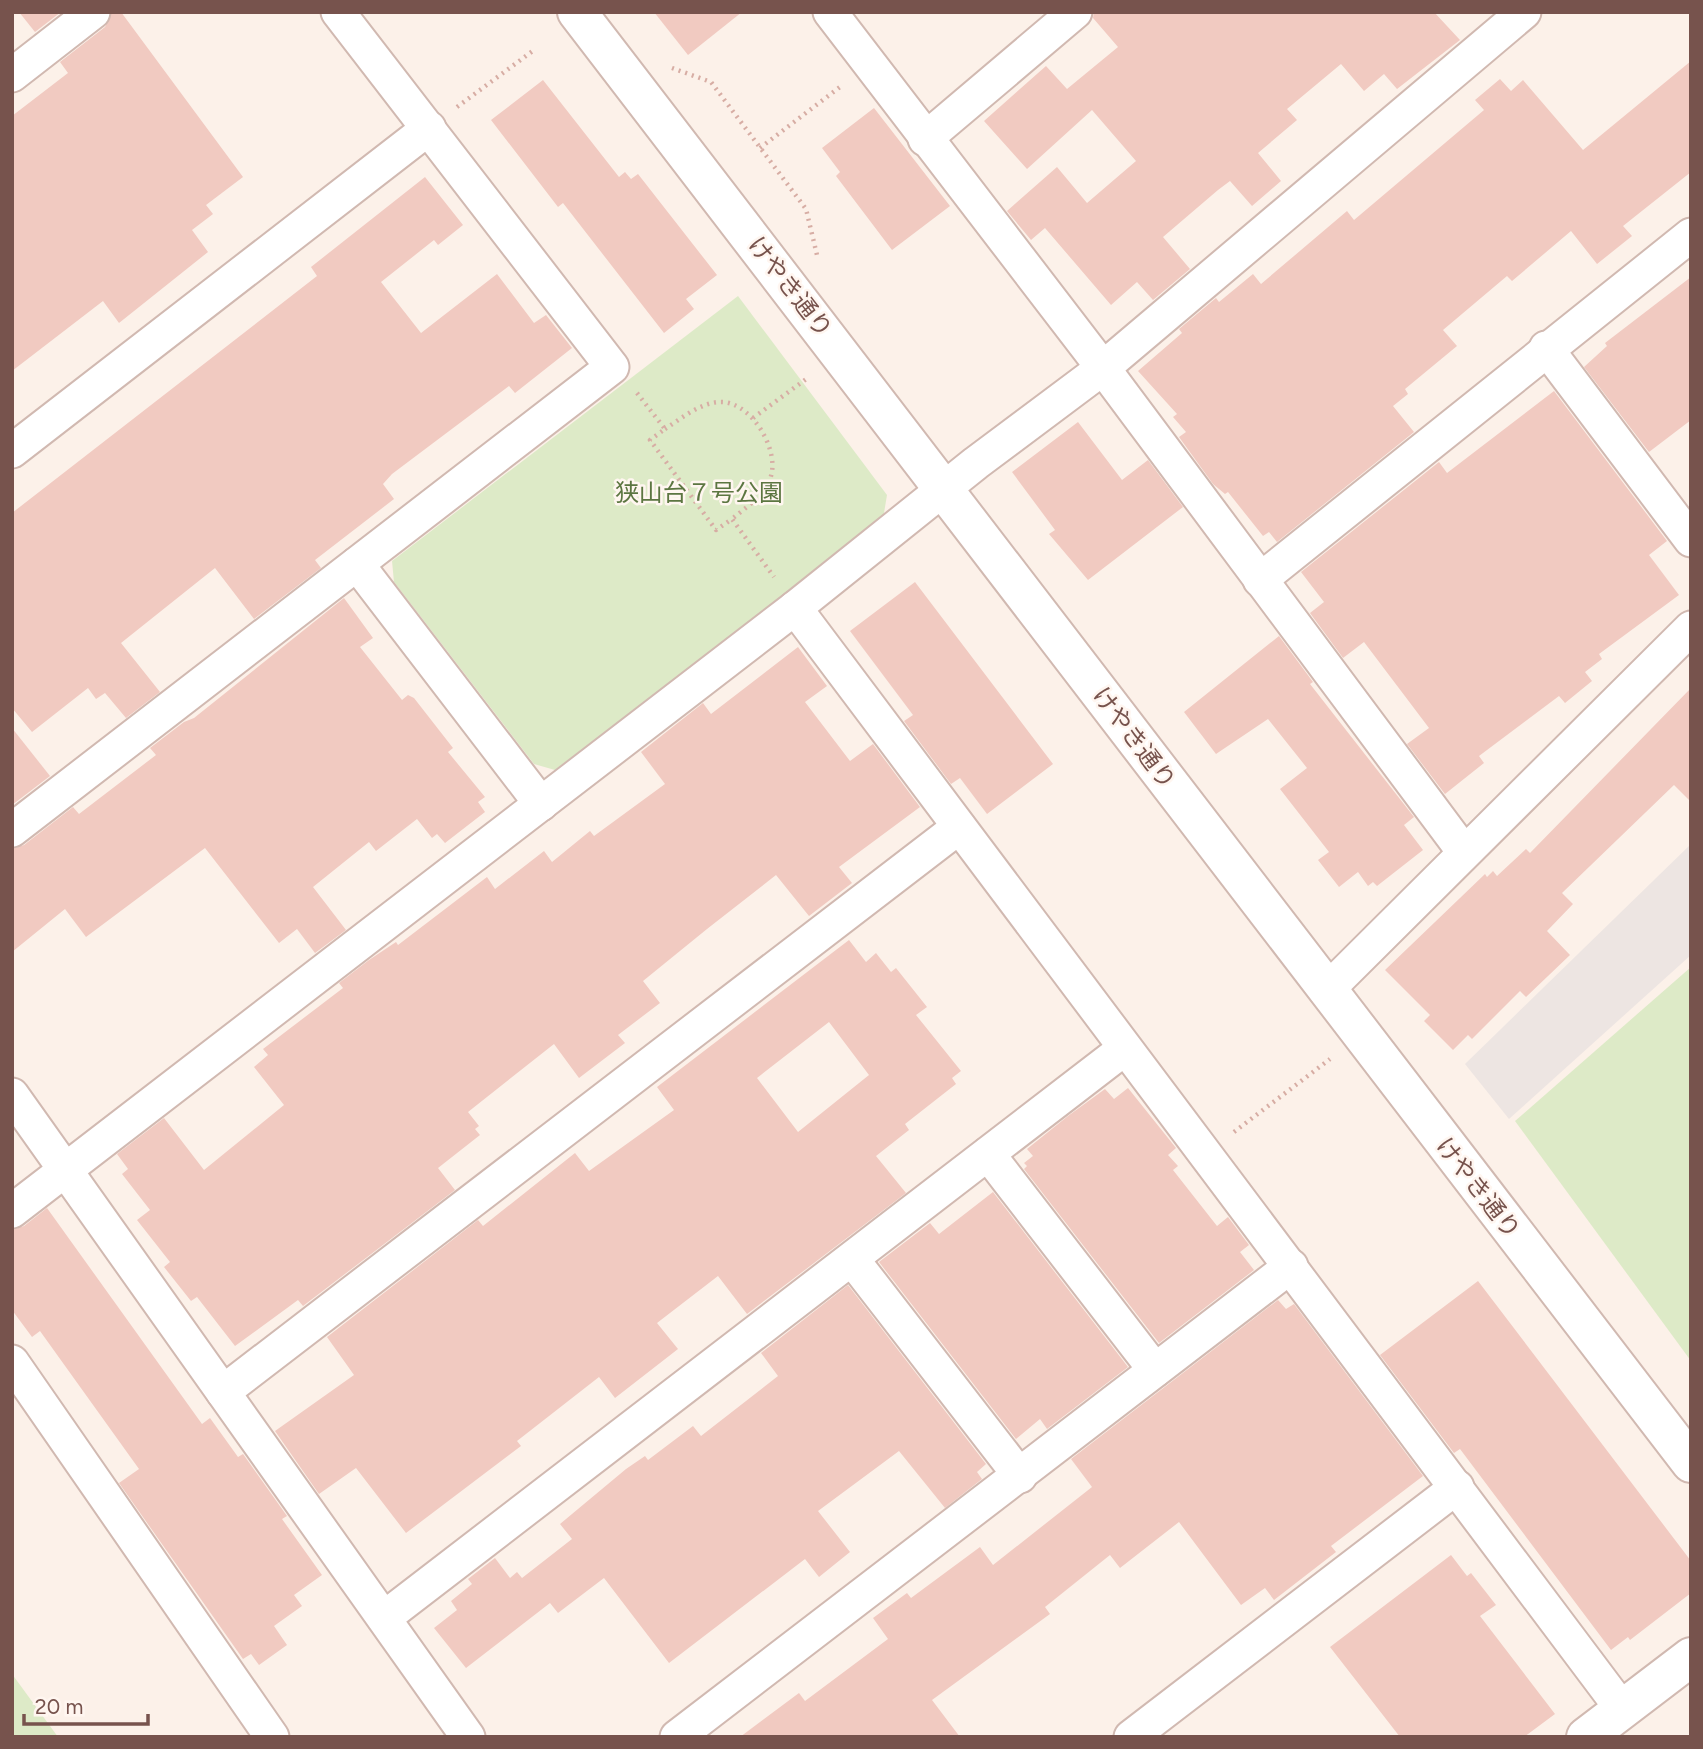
<svg xmlns="http://www.w3.org/2000/svg" width="1703" height="1749" font-family="Figtree,'Noto Sans JP',sans-serif">
	<rect width="100%" height="100%" fill="#fcf1e9"/>
	<polygon fill="#ede5e2" points="1691,844 1691,955 1509,1119 1465,1064"/>
	<g fill="#ddeac7">
		<polygon points="738,296 887,495 883,519 555,770 534,764 394,582 392,561"/>
		<polygon points="1691,967 1691,1361 1515,1121"/>
		<polygon points="12,1674 58,1737 12,1737"/>
	</g>
	<g fill="#f1cac1" fill-rule="evenodd">
		<polygon points="19,12 61,12 35,32"/>
		<polygon points="112,12 121,12 243,177 206,205 213,214 192,230 208,252 119,323 103,301 12,371 12,116 68,73 60,62 105,27"/>
		<polygon points="654,12 742,12 688,55"/>
		<polygon points="1094,12 1434,12 1460,40 1397,89 1384,74 1364,91 1341,64 1287,109 1297,120 1258,153 1281,181 1252,206 1230,181 1218,190 1163,237 1190,269 1153,300 1137,282 1111,305 1045,228 1031,240 1007,211 1057,167 1087,203 1136,161 1092,110 1027,169 984,121 1046,66 1067,89 1118,47 1093,18"/>
		<polygon points="1691,61 1691,172 1623,226 1632,236 1597,264 1571,231 1512,281 1507,276 1443,330 1457,346 1405,389 1408,394 1393,406 1414,432 1277,542 1269,532 1263,536 1228,492 1225,494 1213,484 1179,437 1186,432 1173,417 1177,414 1138,371 1182,333 1179,329 1216,298 1219,302 1253,274 1261,284 1347,211 1354,220 1484,110 1475,100 1500,79 1511,91 1523,80 1583,150"/>
		<polygon points="543,80 619,177 625,172 631,179 638,174 717,275 686,299 694,309 664,333 563,203 558,207 491,120"/>
		<polygon points="874,108 950,206 892,250 836,176 840,172 822,148"/>
		<polygon points="425,177 463,225 438,245 434,240 381,282 421,333 497,274 534,323 546,315 572,348 515,393 509,386 392,474 383,484 394,499 315,560 321,568 254,619 215,568 121,643 160,692 126,718 105,693 96,699 88,688 32,732 12,708 12,513 317,276 311,267"/>
		<polygon points="1691,277 1691,420 1649,452 1584,367 1607,346 1605,343"/>
		<polygon points="1554,391 1667,541 1649,555 1679,595 1599,654 1602,659 1585,672 1592,681 1565,703 1559,696 1479,756 1484,763 1445,794 1407,744 1429,728 1364,642 1343,658 1310,613 1324,602 1301,572 1439,462 1447,473"/>
		<polygon points="1078,422 1122,480 1148,460 1183,507 1088,580 1049,534 1055,530 1012,472"/>
		<polygon points="915,582 1053,764 987,814 960,778 951,784 904,721 913,715 850,631"/>
		<polygon points="344,598 373,638 360,647 402,700 408,695 414,698 453,748 448,752 485,797 478,802 485,812 445,843 437,834 432,838 417,819 376,851 369,842 313,887 346,930 315,953 297,929 279,943 205,848 86,937 65,909 12,952 12,849 24,845 73,807 79,814 156,755 150,748 184,722 194,718"/>
		<polygon points="1279,636 1313,682 1310,684 1414,817 1404,825 1423,850 1377,886 1373,882 1368,886 1358,872 1339,887 1318,860 1329,852 1280,789 1307,768 1268,719 1216,754 1184,712"/>
		<polygon points="798,647 827,686 805,702 850,761 873,744 920,807 839,867 852,883 809,916 776,875 707,929 643,981 660,1003 618,1035 625,1043 579,1078 554,1044 468,1112 479,1126 475,1129 480,1135 438,1168 455,1190 303,1306 298,1300 235,1346 197,1297 191,1301 164,1267 170,1262 137,1220 150,1210 122,1174 128,1169 117,1154 164,1118 204,1170 284,1105 254,1067 268,1055 263,1049 343,988 339,983 369,960 396,942 398,945 487,877 495,889 544,851 552,862 590,831 594,836 665,784 641,752 703,703 711,714"/>
		<polygon points="1691,688 1691,802 1674,785 1562,893 1573,904 1547,931 1570,955 1526,997 1520,991 1472,1039 1468,1035 1453,1050 1424,1021 1430,1015 1385,970 1485,874 1487,877 1493,871 1497,876 1526,849 1530,853"/>
		<polygon points="12,728 50,776 12,805"/>
		<path d="M849,940L866,962L876,953L891,972L896,968L927,1007L916,1015L961,1071L952,1078L956,1084L905,1124L909,1130L876,1156L906,1193L747,1314L718,1276L657,1323L678,1349L615,1398L599,1377L517,1441L521,1446L406,1533L356,1468L319,1494L275,1431L354,1375L327,1337L478,1220L483,1226L575,1153L589,1171L674,1110L657,1087ZM829,1022L869,1075L798,1132L757,1078Z"/>
		<polygon points="1128,1088 1176,1148 1168,1155 1178,1166 1173,1170 1217,1226 1228,1217 1249,1245 1240,1252 1254,1270 1159,1343 1024,1169 1027,1166 1024,1163 1033,1156 1027,1149 1068,1116 1105,1089 1114,1099"/>
		<polygon points="993,1192 1128,1367 1047,1429 1040,1419 1016,1439 879,1262 930,1223 939,1234"/>
		<polygon points="47,1208 202,1424 210,1418 238,1457 243,1454 287,1516 282,1519 322,1575 294,1595 302,1606 274,1626 287,1645 259,1665 251,1654 243,1659 119,1483 139,1469 40,1331 32,1337 12,1310 12,1230 24,1226"/>
		<polygon points="1478,1281 1691,1561 1691,1593 1630,1640 1628,1637 1611,1650 1460,1449 1454,1453 1380,1355"/>
		<polygon points="848,1285 986,1464 977,1472 982,1479 945,1508 899,1451 818,1511 850,1552 819,1577 805,1559 669,1663 604,1578 558,1613 550,1603 466,1668 434,1628 457,1610 451,1601 472,1584 468,1579 495,1558 510,1578 517,1572 522,1578 572,1539 560,1524 626,1469 645,1456 648,1460 693,1426 701,1436 778,1376 761,1353"/>
		<polygon points="1278,1300 1286,1309 1294,1304 1423,1476 1331,1546 1336,1552 1274,1600 1265,1588 1241,1605 1179,1522 1120,1568 1110,1555 1045,1607 1050,1614 932,1700 960,1737 740,1737 799,1693 805,1701 888,1639 873,1618 907,1593 911,1598 980,1547 993,1565 1092,1487 1071,1459"/>
		<polygon points="1451,1555 1467,1576 1471,1573 1496,1605 1480,1616 1555,1714 1524,1737 1400,1737 1330,1647"/>
	</g>
	<g fill="none" stroke-linecap="round" stroke-linejoin="round">
		<defs>
			<g id="minor">
				<polyline points="830,12 1103,368 1464,852"/>
				<polyline points="12,75 93,12"/>
				<polyline points="925,139 1075,12"/>
				<polyline points="1546,348 1691,540"/>
				<polyline points="12,451 429,128"/>
				<polyline points="357,564 541,804"/>
				<polyline points="1260,580 1691,235"/>
				<polyline points="795,608 1622,1709"/>
				<polyline points="12,830 612,367 338,12"/>
				<polyline points="1326,991 1691,628"/>
				<polyline points="12,1095 468,1737"/>
				<polyline points="988,1154 1155,1370"/>
				<polyline points="12,1211 795,608 976,463 1103,368 1524,12"/>
				<polyline points="852,1259 1020,1476"/>
				<polyline points="12,1362 272,1737"/>
				<polyline points="223,1392 959,827"/>
				<polyline points="384,1618 1124,1049"/>
				<polyline points="677,1737 1291,1266"/>
				<polyline points="1131,1737 1457,1487"/>
			</g>
			<g id="tertiary">
				<polyline points="577,12 1691,1463"/>
				<polyline points="1586,1737 1691,1657"/>
			</g>
		</defs>
		<use href="#minor" stroke="#d1b9b1" stroke-width="37"/>
		<use href="#tertiary" stroke="#d1b9b1" stroke-width="42"/>
		<g stroke="#d7ada4" stroke-width="4.5" stroke-dasharray="2 5" stroke-linecap="butt">
			<polyline points="672,68 711,82 806,209 817,255"/>
			<polyline points="457,107 534,50"/>
			<polyline points="760,148 840,87"/>
			<polyline points="637,393 665,429 650,440 716,530 732,519 774,577"/>
			<polyline points="753,418 809,377"/>
			<path d="M665,429C682,418 702,401 723,402C752,404 779,449 771,476C766,495 746,507 732,519"/>
			<polyline points="1234,1132 1330,1059"/>
		</g>
		<use href="#minor" stroke="#fff" stroke-width="33"/>
		<use href="#tertiary" stroke="#fff" stroke-width="38"/>
	</g>
	<g text-anchor="middle" stroke-width="5" stroke-linejoin="round" paint-order="stroke">
		<g font-size="24" fill="#77534d" stroke="#fff6f0">
			<text transform="translate(790 287) rotate(52)" y="8">けやき通り</text>
			<text transform="translate(1134 738) rotate(53)" y="8">けやき通り</text>
			<text transform="translate(1478 1188) rotate(52)" y="8">けやき通り</text>
		</g>
		<g font-size="24" fill="#5c7641" stroke="#fff6f0">
			<text x="699" y="501">狭山台７号公園</text>
		</g>
	</g>
	<rect width="1703" height="1749" fill="none" stroke="#77534d" stroke-width="28"/>
	<path d="M24 1714v10h124v-10" fill="none" stroke="#77534d" stroke-width="3.5"/>
	<text x="35" y="1714" font-size="21" fill="#77534d" stroke="#fff6f0" stroke-width="5" paint-order="stroke">20 m</text>
</svg>
